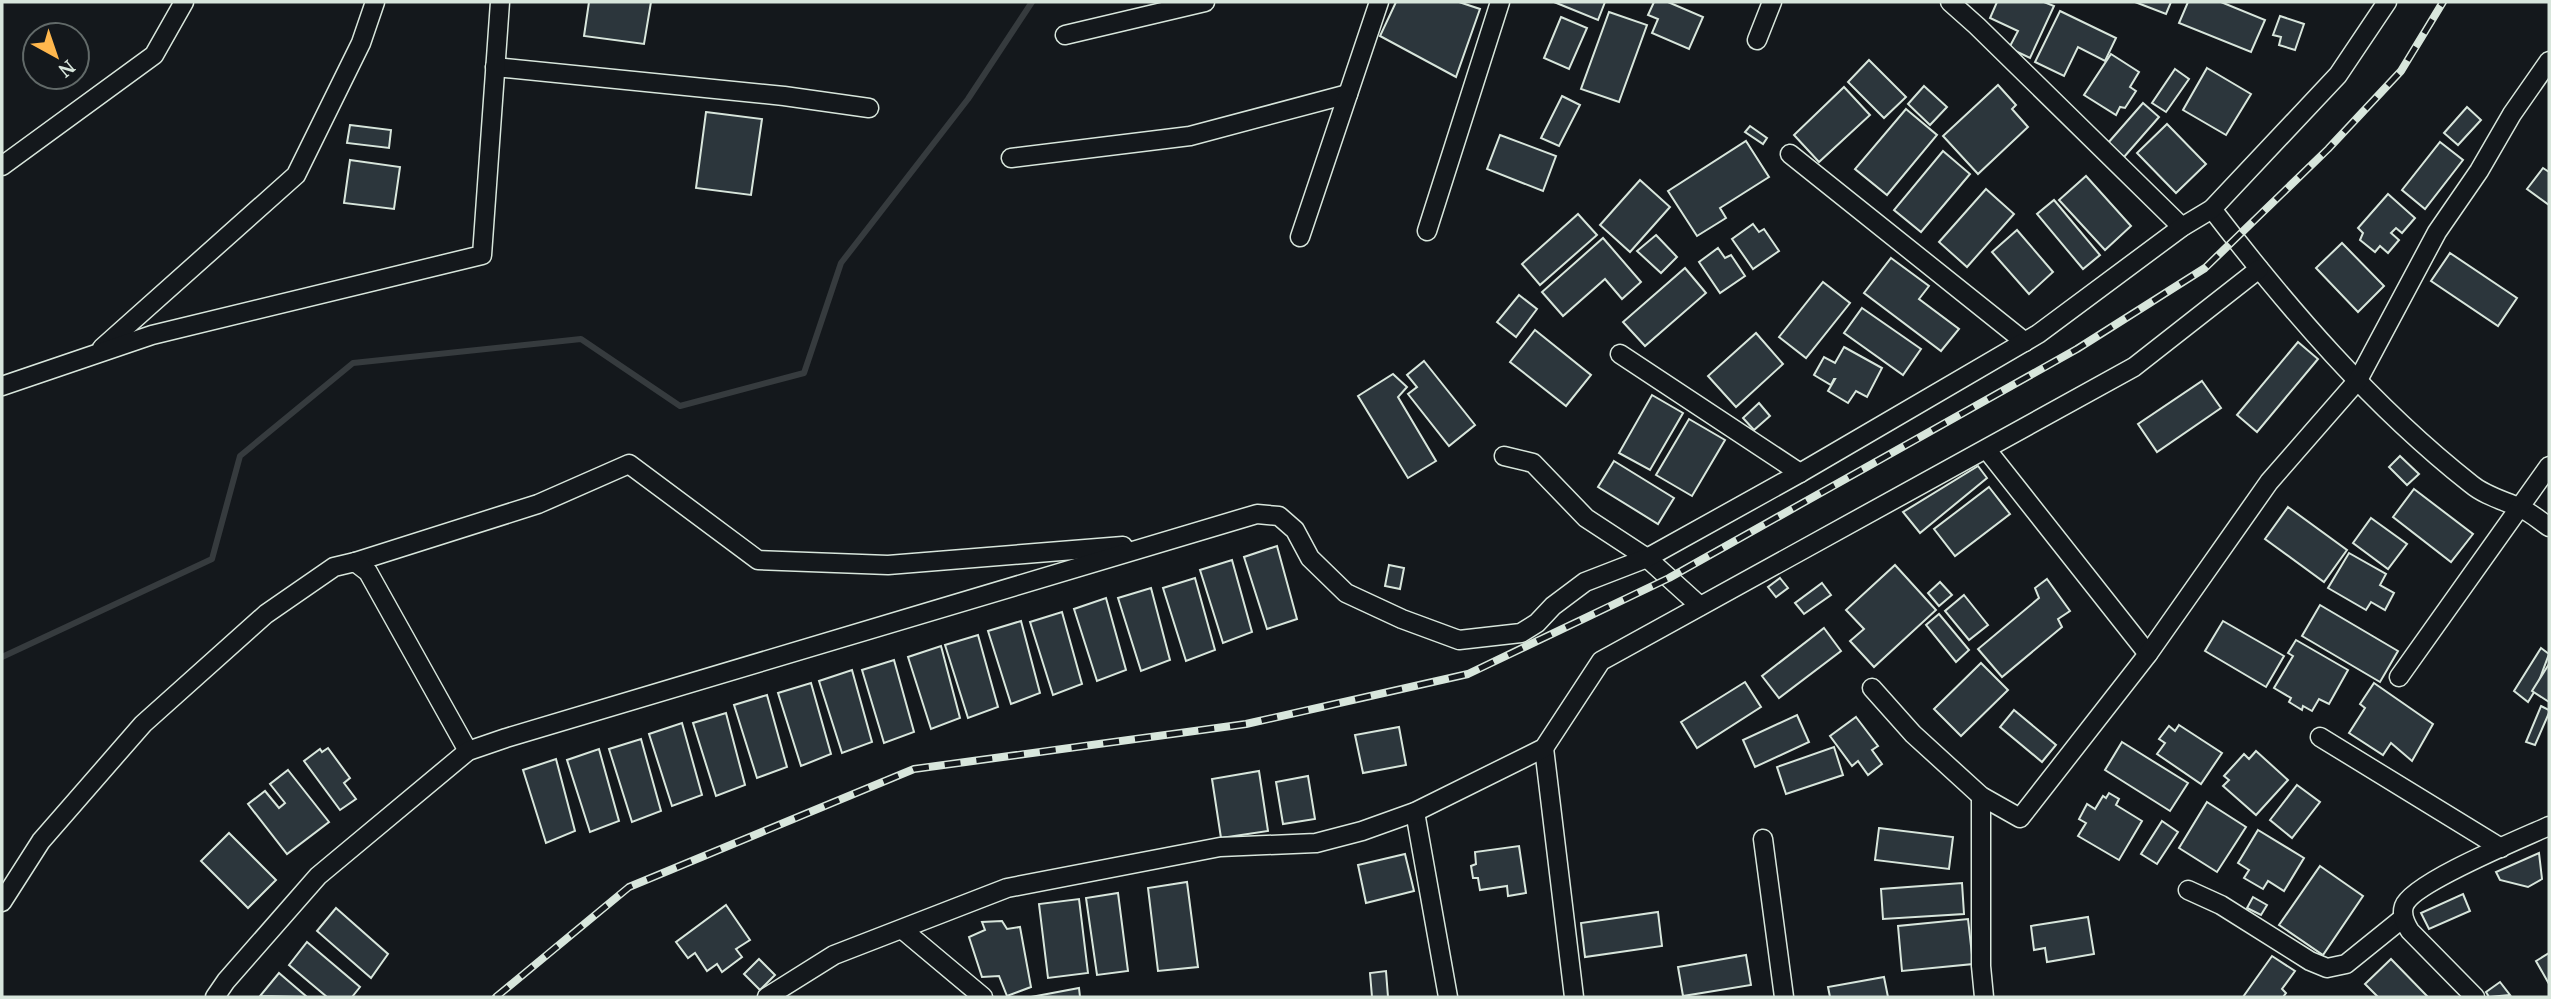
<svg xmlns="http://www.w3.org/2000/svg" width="2551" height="999" font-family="'PT Serif',serif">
	<rect width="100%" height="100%" fill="#14181c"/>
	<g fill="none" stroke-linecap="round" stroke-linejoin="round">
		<polyline stroke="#363b3e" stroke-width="6" points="2,657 212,559 240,456 353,363 581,339 680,406 804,373 841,263 968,99 1032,2"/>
	</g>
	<g fill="#2c363c" stroke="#d8e6dc" stroke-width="2">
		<polygon points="589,2 651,2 644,44 584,36"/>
		<polygon points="1396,2 1459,2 1480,9 1456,77 1380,36"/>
		<polygon points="1554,2 1605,2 1598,20"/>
		<polygon points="1654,2 1668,2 1703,17 1689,49 1652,33 1658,19 1648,15"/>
		<polygon points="1997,2 2044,2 2054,6 2030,58 2009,48 2018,31 1990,18"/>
		<polygon points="2135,2 2171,2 2166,14"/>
		<polygon points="2188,2 2221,2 2265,20 2251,52 2179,23"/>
		<polygon points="2060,11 2116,38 2105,61 2078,47 2064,76 2035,62"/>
		<polygon points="1609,12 1647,25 1619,102 1581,89"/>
		<polygon points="2280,16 2304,24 2295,50 2279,45 2281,37 2273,35"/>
		<polygon points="1561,17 1587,28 1569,69 1544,58"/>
		<polygon points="2111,54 2139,72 2130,87 2136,91 2125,108 2120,107 2116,115 2084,95"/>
		<polygon points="1869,60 1906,97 1884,118 1848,82"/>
		<polygon points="2207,68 2251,94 2226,135 2183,110"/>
		<polygon points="2175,69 2189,79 2166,112 2152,103"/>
		<polygon points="1998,85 2016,105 2012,109 2028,127 1978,174 1943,136"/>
		<polygon points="1924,86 1947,107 1930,125 1908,104"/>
		<polygon points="1844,87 1870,115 1819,162 1794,135"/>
		<polygon points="1562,96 1580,105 1559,146 1541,138"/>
		<polygon points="2143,103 2159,117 2124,157 2108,143"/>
		<polygon points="2467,107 2481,120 2458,145 2444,133"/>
		<polygon points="1906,109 1937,135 1887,195 1855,169"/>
		<polygon points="706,112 762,119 751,195 696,188"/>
		<polygon points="2167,124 2206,164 2176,193 2137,153"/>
		<polygon points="350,125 391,130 389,148 347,143"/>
		<polygon points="1750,126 1767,138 1763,144 1745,132"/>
		<polygon points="1500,135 1556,156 1543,191 1487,169"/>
		<polygon points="1746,141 1769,177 1720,208 1726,218 1697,236 1668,191"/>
		<polygon points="2440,142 2463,160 2425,209 2402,190"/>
		<polygon points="1943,151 1970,174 1921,232 1894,210"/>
		<polygon points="350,160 400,167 394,209 344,203"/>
		<polygon points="2543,168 2549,172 2549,205 2527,189"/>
		<polygon points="2086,176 2131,226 2105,250 2059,200"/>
		<polygon points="1640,180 1670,207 1630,252 1600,225"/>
		<polygon points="1986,189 2014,214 1967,267 1939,242"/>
		<polygon points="2388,194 2415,218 2402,233 2396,228 2391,233 2399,240 2388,253 2380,246 2375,252 2360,240 2363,233 2358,228"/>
		<polygon points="2054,200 2100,255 2083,269 2037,214"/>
		<polygon points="1578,214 1597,235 1540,285 1522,264"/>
		<polygon points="1753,224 1759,232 1764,229 1779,251 1753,269 1732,239"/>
		<polygon points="2017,230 2053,272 2029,294 1992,252"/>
		<polygon points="1656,235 1677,257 1661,273 1637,251"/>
		<polygon points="1603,238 1641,282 1622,299 1605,279 1563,316 1542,292"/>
		<polygon points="2342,243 2384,286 2358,312 2316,268"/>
		<polygon points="1718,248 1725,258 1731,255 1745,276 1720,293 1699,262"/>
		<polygon points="2450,253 2517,298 2498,326 2431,281"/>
		<polygon points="1891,258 1929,286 1919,299 1959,329 1941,351 1864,293"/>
		<polygon points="1685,268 1706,293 1645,346 1623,322"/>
		<polygon points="1823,282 1850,303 1806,358 1779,337"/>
		<polygon points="1519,295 1537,309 1516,337 1497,322"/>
		<polygon points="1862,308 1921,349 1903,375 1844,333"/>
		<polygon points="1535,330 1591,375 1566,406 1510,362"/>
		<polygon points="1756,333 1783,364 1736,407 1708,376"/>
		<polygon points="2298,342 2318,359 2257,432 2237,415"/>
		<polygon points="1844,347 1882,368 1867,397 1856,391 1848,403 1828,391 1835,379 1834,379 1831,385 1814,375 1824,357 1835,363"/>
		<polygon points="1424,361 1475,425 1449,446 1408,394 1417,387 1407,375"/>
		<polygon points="1393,374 1407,387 1398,397 1436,461 1408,478 1358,396"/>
		<polygon points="2202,381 2221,408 2157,452 2138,424"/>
		<polygon points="1652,395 1683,413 1650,470 1619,453"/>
		<polygon points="1759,403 1770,416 1754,430 1743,418"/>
		<polygon points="1689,419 1725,440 1692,496 1656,475"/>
		<polygon points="2400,456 2419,474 2407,485 2389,467"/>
		<polygon points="1614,461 1674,498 1658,524 1598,487"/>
		<polygon points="1978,466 1987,478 1920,533 1903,512"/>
		<polygon points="1989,487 2010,514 1955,556 1934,529"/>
		<polygon points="2414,489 2473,534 2451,562 2393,517"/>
		<polygon points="2288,507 2347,550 2324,582 2265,539"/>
		<polygon points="2371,518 2407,544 2388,569 2353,543"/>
		<polygon points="1277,546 1297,619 1267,629 1244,557"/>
		<polygon points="2349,553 2386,574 2380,585 2394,593 2385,610 2371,602 2366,610 2328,588"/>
		<polygon points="1232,560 1252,632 1223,643 1200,570"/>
		<polygon points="1389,565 1404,568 1400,589 1385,586"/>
		<polygon points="1895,565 1936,610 1874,667 1850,641 1864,629 1846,610"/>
		<polygon points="1195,578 1215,650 1186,661 1163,588"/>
		<polygon points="1780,578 1788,588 1776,597 1768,587"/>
		<polygon points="2047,579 2070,611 2058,619 2062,627 2002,677 1978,649 2039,598 2035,588"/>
		<polygon points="1940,582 1952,595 1939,606 1928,593"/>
		<polygon points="1822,583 1831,595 1804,614 1795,603"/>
		<polygon points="1151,588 1170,660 1141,671 1118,598"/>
		<polygon points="1964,595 1988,625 1969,640 1945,611"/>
		<polygon points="1106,598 1126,670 1097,681 1074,609"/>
		<polygon points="2320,605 2398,651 2380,682 2302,636"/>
		<polygon points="1062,612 1082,684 1053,695 1030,622"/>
		<polygon points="1939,614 1969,650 1956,662 1926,625"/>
		<polygon points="1021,621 1040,693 1011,704 988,631"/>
		<polygon points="2223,621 2284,656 2266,687 2205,651"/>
		<polygon points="1824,628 1841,651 1779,698 1762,676"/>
		<polygon points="978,635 998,707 968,718 945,645"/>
		<polygon points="2296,640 2348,670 2329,704 2319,699 2312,711 2303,706 2302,710 2289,702 2291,698 2274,688 2293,656 2288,653"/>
		<polygon points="941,646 960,718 931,729 908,657"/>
		<polygon points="2541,648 2549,654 2536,689 2528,702 2514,691"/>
		<polygon points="894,660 914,732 884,743 862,670"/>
		<polygon points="1981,663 2008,690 1961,736 1934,709"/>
		<polygon points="2549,664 2549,702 2532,691"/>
		<polygon points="852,670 872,742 842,753 819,681"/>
		<polygon points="1745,682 1761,707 1697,748 1681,722"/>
		<polygon points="811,683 831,754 801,766 778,693"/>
		<polygon points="2374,683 2433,724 2412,761 2391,743 2383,755 2349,733 2365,708 2360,704"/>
		<polygon points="767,695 787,767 757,778 734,705"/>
		<polygon points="2541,706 2549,710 2549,713 2535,745 2526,742"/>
		<polygon points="2014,710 2056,745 2042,762 2000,727"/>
		<polygon points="726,713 745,785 716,796 693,723"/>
		<polygon points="1797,715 1809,742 1755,767 1743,740"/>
		<polygon points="1856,717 1878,746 1872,750 1882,764 1868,775 1858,761 1852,766 1830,736"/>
		<polygon points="682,723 702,795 672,806 649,734"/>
		<polygon points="2179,725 2222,753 2201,784 2157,754 2165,743 2159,739 2169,726 2175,731"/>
		<polygon points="1399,727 1406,765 1363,773 1355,735"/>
		<polygon points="641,739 661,811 632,822 609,749"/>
		<polygon points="2122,742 2188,783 2170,811 2105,770"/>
		<polygon points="1834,747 1843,775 1786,794 1777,767"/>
		<polygon points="328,748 350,778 344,783 356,799 340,810 304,761 320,749 322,752"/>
		<polygon points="599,749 619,821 590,832 567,760"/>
		<polygon points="2256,751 2288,780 2256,815 2223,786 2229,780 2224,776 2244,754 2249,759"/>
		<polygon points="556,759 575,831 546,843 523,770"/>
		<polygon points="288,770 329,822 287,854 248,804 265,791 279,808 285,803 270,784"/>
		<polygon points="1259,771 1268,831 1221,838 1212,779"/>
		<polygon points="1308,776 1315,819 1283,824 1276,782"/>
		<polygon points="2297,785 2320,802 2292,838 2270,820"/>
		<polygon points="2109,793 2119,799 2116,805 2142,821 2119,860 2078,836 2086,823 2079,819 2087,804 2095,809 2103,796 2106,798"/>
		<polygon points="2207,802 2246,827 2217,872 2179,848"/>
		<polygon points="2162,821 2178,832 2157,864 2141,854"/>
		<polygon points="1879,828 1953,837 1949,869 1875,860"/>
		<polygon points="2258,830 2304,858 2284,891 2268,881 2263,889 2244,878 2249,870 2238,863"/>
		<polygon points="229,833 276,880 248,908 201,861"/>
		<polygon points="1519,846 1526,893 1508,896 1507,886 1480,890 1478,878 1473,878 1471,866 1476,864 1475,852"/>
		<polygon points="2539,853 2542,879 2528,887 2500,880 2496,872"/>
		<polygon points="1405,854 1414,891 1366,903 1358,865"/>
		<polygon points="2320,866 2363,896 2323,955 2279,925"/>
		<polygon points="1187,882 1198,967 1158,971 1148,888"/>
		<polygon points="1962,883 1964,914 1883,919 1881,889"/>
		<polygon points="1118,893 1128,971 1097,975 1086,898"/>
		<polygon points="2463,894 2470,911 2429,929 2421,913"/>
		<polygon points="2253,897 2267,905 2261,915 2247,908"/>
		<polygon points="1079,899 1088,973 1048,978 1039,904"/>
		<polygon points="726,905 750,940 736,949 742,957 722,972 717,964 707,971 695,953 688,958 676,942"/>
		<polygon points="336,908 388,954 371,978 317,931"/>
		<polygon points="1658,912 1662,946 1585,957 1581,923"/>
		<polygon points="2088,917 2094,954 2047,962 2045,948 2034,950 2031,926"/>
		<polygon points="1968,919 1973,964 1902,971 1898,926"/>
		<polygon points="1002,921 1007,929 1020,927 1031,987 1007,996 999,976 982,977 969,937 985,930 982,922"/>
		<polygon points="307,942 360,987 352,997 327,997 289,965"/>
		<polygon points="2549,953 2549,984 2536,961"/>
		<polygon points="1746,955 1751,985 1683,996 1678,967"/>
		<polygon points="2272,956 2295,971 2282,989 2286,993 2283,997 2243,997"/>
		<polygon points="759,959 775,975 760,990 744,974"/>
		<polygon points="2391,959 2428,997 2378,997 2365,984"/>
		<polygon points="1386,971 1388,997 1372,997 1370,973"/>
		<polygon points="279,973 307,997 260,996"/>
		<polygon points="1884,977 1888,997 1830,997 1828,987"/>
		<polygon points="2500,982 2510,995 2489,997 2486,992"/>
		<polygon points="1079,988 1080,997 1031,997"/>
	</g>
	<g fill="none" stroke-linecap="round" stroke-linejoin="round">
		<defs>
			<g id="street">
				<polyline points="1950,2 1977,26 2182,227"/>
				<polyline points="1065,35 1205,2"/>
				<polyline points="1757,40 1772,2"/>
				<polyline points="495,67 784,96 869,108"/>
				<polyline points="1790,154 2025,342"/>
				<polyline points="1011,158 1190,136 1348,94"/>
				<polyline points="2,166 154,55 184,2"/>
				<path d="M2212,209C2288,308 2372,406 2471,484C2484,495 2502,500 2518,507C2529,511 2539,520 2549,527"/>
				<polyline points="1427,231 1500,2"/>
				<polyline points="1300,237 1379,2"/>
				<polyline points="102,348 296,175 361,43 375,2"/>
				<polyline points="1620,354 1800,473"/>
				<polyline points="2,386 152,335 482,255 500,2"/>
				<polyline points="1987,450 2148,654"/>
				<polyline points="1504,456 1533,463 1586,518 1647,558 1700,606"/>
				<polyline points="355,562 538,504 629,464 758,560 888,565 1123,546"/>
				<polyline points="2399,677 2549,466"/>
				<polyline points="1872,688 1913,734 1981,796 2020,818 2148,654 2269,482 2358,380 2437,232 2479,171 2512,114 2549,61"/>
				<polyline points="2320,737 2501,848"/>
				<polyline points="1544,748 1574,997"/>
				<polyline points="1981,796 1981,966 1984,997"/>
				<polyline points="1415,812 1448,997"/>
				<polyline points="1763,839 1784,997"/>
				<polyline points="2188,890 2221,905 2310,961 2327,968 2346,964 2403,918"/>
				<polyline points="2,902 41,841 143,724 266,614 334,567 355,562 368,572 468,751"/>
				<polyline points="903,930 983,997"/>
				<polyline points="215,997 226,981 318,876 468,751 506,738 1257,514 1279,516 1295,530 1310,558 1346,593 1402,619 1459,640 1521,633 1537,623 1553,606 1585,582 1647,558 1800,473 2038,334 2182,227 2212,209 2338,75 2387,2"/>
				<polyline points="767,997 834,955 1007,888 1220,847 1316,843 1362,831 1415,812 1544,748 1601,661 2134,367 2259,269"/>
				<path d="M2475,997L2410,931C2405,923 2401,915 2404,906C2412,883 2523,838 2549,826"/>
			</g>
		</defs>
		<use href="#street" stroke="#d8e6dc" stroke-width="21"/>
		<use href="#street" stroke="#14181c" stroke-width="18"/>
		<defs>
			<polyline id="rail" points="496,997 629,887 914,769 1246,724 1468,674 1669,578 2077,349 2205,268 2328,149 2401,71 2443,2"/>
		</defs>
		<use href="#rail" stroke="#d8e6dc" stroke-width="8"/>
		<use href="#rail" stroke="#14181c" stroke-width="5" stroke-dasharray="16" stroke-linecap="butt"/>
	</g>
	<rect width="2551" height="999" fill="none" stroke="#d8e6dc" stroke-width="7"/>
	<g transform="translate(56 56) rotate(140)"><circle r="33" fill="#14181c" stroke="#626a69" stroke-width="2"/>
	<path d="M0-5L12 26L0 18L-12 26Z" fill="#ffb74d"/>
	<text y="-10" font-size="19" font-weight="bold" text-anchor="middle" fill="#d8e6dc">N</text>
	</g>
</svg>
